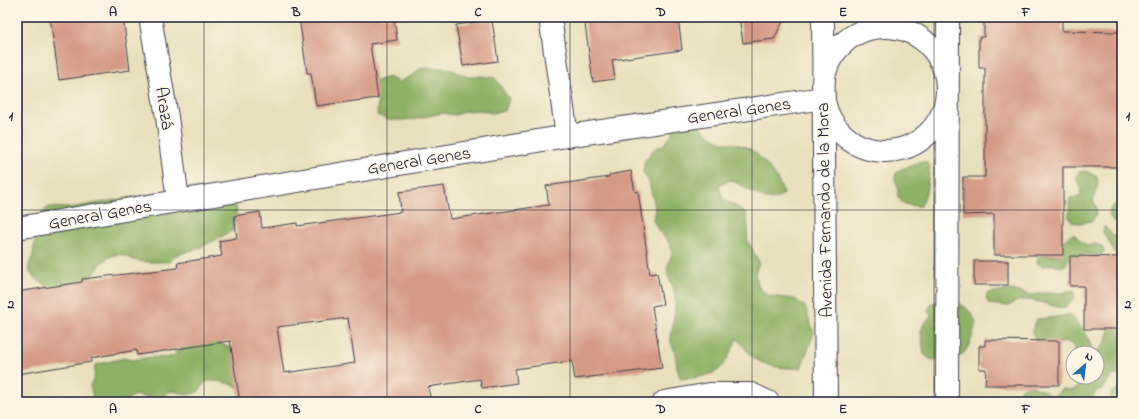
<svg xmlns="http://www.w3.org/2000/svg" width="1139" height="419" font-family="'Indie Flower',sans-serif">
	<rect width="100%" height="100%" fill="#fcf5e5"/>
	<filter id="ink" filterUnits="userSpaceOnUse"><feTurbulence type="fractalNoise" baseFrequency=".025" numOctaves="2"/><feDisplacementMap in="SourceGraphic" scale="8" xChannelSelector="R" yChannelSelector="G"/><feConvolveMatrix kernelMatrix="1 2 1 2 8 2 1 2 1" color-interpolation-filters="sRGB"/></filter>
	<filter id="wash" filterUnits="userSpaceOnUse"><feTurbulence type="fractalNoise" baseFrequency=".012" numOctaves="4" result="noise"/><feDisplacementMap in="SourceGraphic" scale="16" xChannelSelector="R" yChannelSelector="G"/><feGaussianBlur stdDeviation="0.9" result="paint"/><feColorMatrix in="noise" values="0 0 0 0 0 0 0 0 0 0 0 0 0 0 0 0 0 1.4 0 .05"/><feComposite in="paint" operator="in"/></filter>
	<g filter="url(#wash)">
		<rect width="100%" height="100%" fill="#e8e0bc"/>
		<g fill="#8fb165" stroke="#586a50">
			<polygon points="421,68 446,68 469,77 482,76 495,78 509,99 505,111 492,113 480,110 466,111 455,115 442,113 416,119 401,120 389,120 377,115 378,102 370,92 376,81 388,77 399,82 411,76"/>
			<path d="M687,115C697,123 707,135 718,140C726,144 735,143 743,146C759,151 779,178 784,194C781,196 776,199 773,200C762,201 742,184 730,180L719,186L723,199L736,206L746,214L748,227L747,240L759,262L755,274L759,288L769,296L795,299L805,307L814,333L801,368C787,369 764,367 753,357C747,352 742,343 737,338C722,373 720,375 681,379C676,368 677,364 675,353C674,348 670,343 671,338C672,325 676,312 675,298C673,275 660,279 673,252L668,241L659,231L653,220L655,207L649,182L643,172L645,160L653,150L665,144L672,134L675,121Z"/>
			<path d="M919,162H926L930,167L926,193L921,206C913,206 902,206 898,197C897,195 898,191 898,188C896,182 893,178 897,172C901,167 913,167 919,162Z"/>
			<path d="M1086,171L1097,177L1098,184L1093,201C1099,209 1097,213 1092,221L1080,223L1072,222L1068,216C1071,210 1068,205 1070,198L1081,196V189L1075,177L1079,172Z"/>
			<path d="M187,188H202L235,203L237,210L232,231L199,248L173,256L169,262C158,262 146,263 135,260C128,258 123,253 115,255C97,261 99,272 88,279C80,284 71,292 60,290C52,290 30,278 29,269C28,264 32,259 33,254C35,241 37,228 38,215L49,207L70,208Z"/>
			<polygon points="1122,204 1122,223 1113,221 1109,216 1110,209 1114,205"/>
			<path d="M1104,226L1113,235L1122,239V256L1116,255C1112,246 1107,240 1103,232Z"/>
			<path d="M1074,234L1083,243L1088,246L1095,244L1102,246L1104,252L1098,256L1087,254L1068,259L1066,265L1060,267L1054,264L1042,266L1037,263L1038,257L1044,255L1058,256L1062,252C1060,242 1065,237 1074,234Z"/>
			<path d="M1012,290L1030,295L1043,293H1063L1069,291L1075,292L1074,299L1064,308C1046,306 1025,292 1009,306L989,304L986,298L988,293Z"/>
			<path d="M937,301L953,307L959,304C969,308 972,314 976,322C973,334 969,356 954,358C950,359 945,357 941,357L936,361L930,359L924,354L921,332L923,325L931,316L928,310L931,304Z"/>
			<path d="M1070,314L1087,335L1093,352C1105,349 1108,339 1109,327L1122,318V380L1120,375H1113L1102,389L1096,391L1093,396V402H1017C1017,378 1039,386 1051,396L1057,394L1061,389L1073,390L1078,387V377H1097V353H1076L1072,344L1066,341L1059,344H1037L1032,331L1037,319L1057,317Z"/>
			<path d="M217,341L241,355L240,388C229,383 219,380 206,381L198,392L187,395L174,391L168,392L163,397L156,399L135,395L123,402H96L93,398L90,385L94,379L95,365L124,358L131,360L152,357L166,358L173,356L178,351L189,345Z"/>
			<polygon points="1122,388 1122,402 1117,402 1111,399 1111,392"/>
		</g>
		<g id="blocks">
			<g fill="#d49a85" fill-rule="evenodd">
				<polygon points="50,17 123,17 130,70 59,80"/>
				<polygon points="299,17 394,17 397,40 370,44 378,98 316,106 311,73 307,73"/>
				<polygon points="584,17 678,17 682,50 612,60 615,79 593,82"/>
				<polygon points="739,17 785,17 774,39 743,43"/>
				<polygon points="984,17 1062,17 1062,31 1122,32 1122,167 1063,167 1063,255 994,255 994,214 963,215 963,177 985,177 985,68 979,68 979,37 984,37"/>
				<polygon points="492,20 498,61 463,66 456,25"/>
				<path d="M631,171L635,192L638,191L650,274L657,273L663,304L652,306L662,368L575,379L572,361L515,369L517,383L482,388L480,379L428,387L431,402H240L230,341L137,355L136,350L91,358V362L17,374V292L82,282V279L178,268L177,263L222,256L219,241L237,238L234,216L260,212L262,228L297,223V226L401,212L399,192L444,186L450,219L549,205L546,186L609,177V175ZM348,318L355,363L284,373L277,327Z"/>
				<polygon points="1070,256 1122,257 1122,329 1084,329 1084,286 1070,286"/>
				<rect x="974" y="261" width="34" height="24"/>
				<polygon points="985,340 1059,341 1059,385 985,385 986,369 979,369 979,346 985,346"/>
			</g>
		</g>
	</g>
	<g filter="url(#ink)">
		<use href="#blocks" fill-opacity="0" stroke="#403e4e" stroke-width="1"/>
		<g fill="none" stroke-linecap="round" stroke-linejoin="round">
			<defs>
				<g id="minor">
					<polyline points="150,17 167,117 178,200"/>
					<polyline points="550,17 567,136"/>
					<polyline points="17,228 567,136 823,98"/>
					<polyline points="664,402 710,394 751,394 768,402"/>
				</g>
				<circle id="tertiary" cx="885" cy="89" r="62"/>
				<g id="secondary">
					<polyline points="823,17 826,402"/>
					<polyline points="947,402 948,17"/>
				</g>
			</defs>
			<use href="#minor" stroke="#403e4e" stroke-width="24"/>
			<use href="#tertiary" stroke="#403e4e" stroke-width="24"/>
			<use href="#secondary" stroke="#403e4e" stroke-width="24"/>
			<use href="#minor" stroke="#fff" stroke-width="22"/>
			<use href="#tertiary" stroke="#fff" stroke-width="22"/>
			<use href="#secondary" stroke="#fff" stroke-width="22"/>
		</g>
	</g>
	<path fill="none" stroke="#22223b" stroke-width="1" stroke-opacity="0.55" d="M204,17V402M387,17V402M570,17V402M752,17V402M934,17V402M17,210H1122"/>
	<g text-anchor="middle" stroke-width="3" stroke-linejoin="round" paint-order="stroke">
		<g font-size="18" fill="#22223b" stroke="#fcf5e5">
			<text transform="translate(165 108) rotate(81)" y="6">Arazá</text>
			<text transform="translate(739 110) rotate(-8)" y="6">General Genes</text>
			<text transform="translate(419 160) rotate(-9)" y="6">General Genes</text>
			<text transform="translate(824 210) rotate(-91)" y="6">Avenida Fernando de la Mora</text>
			<text transform="translate(100 214) rotate(-10)" y="6">General Genes</text>
		</g>
	</g>
	<rect width="1139" height="419" fill="none" stroke="#fcf5e5" stroke-width="44"/>
	<g transform="translate(1085 365) rotate(28)"><circle r="19" fill="#fcf5e5" stroke="#a5a1a1"/>
	<path d="M0-3L7 15L0 10L-7 15Z" fill="#1f6fb2"/>
	<text y="-6" font-size="11" font-weight="bold" text-anchor="middle" fill="#22223b">N</text>
	</g>
	<rect x="22" y="22" width="1095" height="375" fill="none" stroke="#22223b" stroke-width="1.5"/>
	<g font-size="13" text-anchor="middle" font-weight="bold" fill="#22223b">
		<text x="113" y="16">A</text>
		<text x="296" y="16">B</text>
		<text x="478" y="16">C</text>
		<text x="661" y="16">D</text>
		<text x="843" y="16">E</text>
		<text x="1026" y="16">F</text>
		<text x="11" y="120">1</text>
		<text x="1128" y="120">1</text>
		<text x="11" y="308">2</text>
		<text x="1128" y="308">2</text>
		<text x="113" y="413">A</text>
		<text x="296" y="413">B</text>
		<text x="478" y="413">C</text>
		<text x="661" y="413">D</text>
		<text x="843" y="413">E</text>
		<text x="1026" y="413">F</text>
	</g>
</svg>
